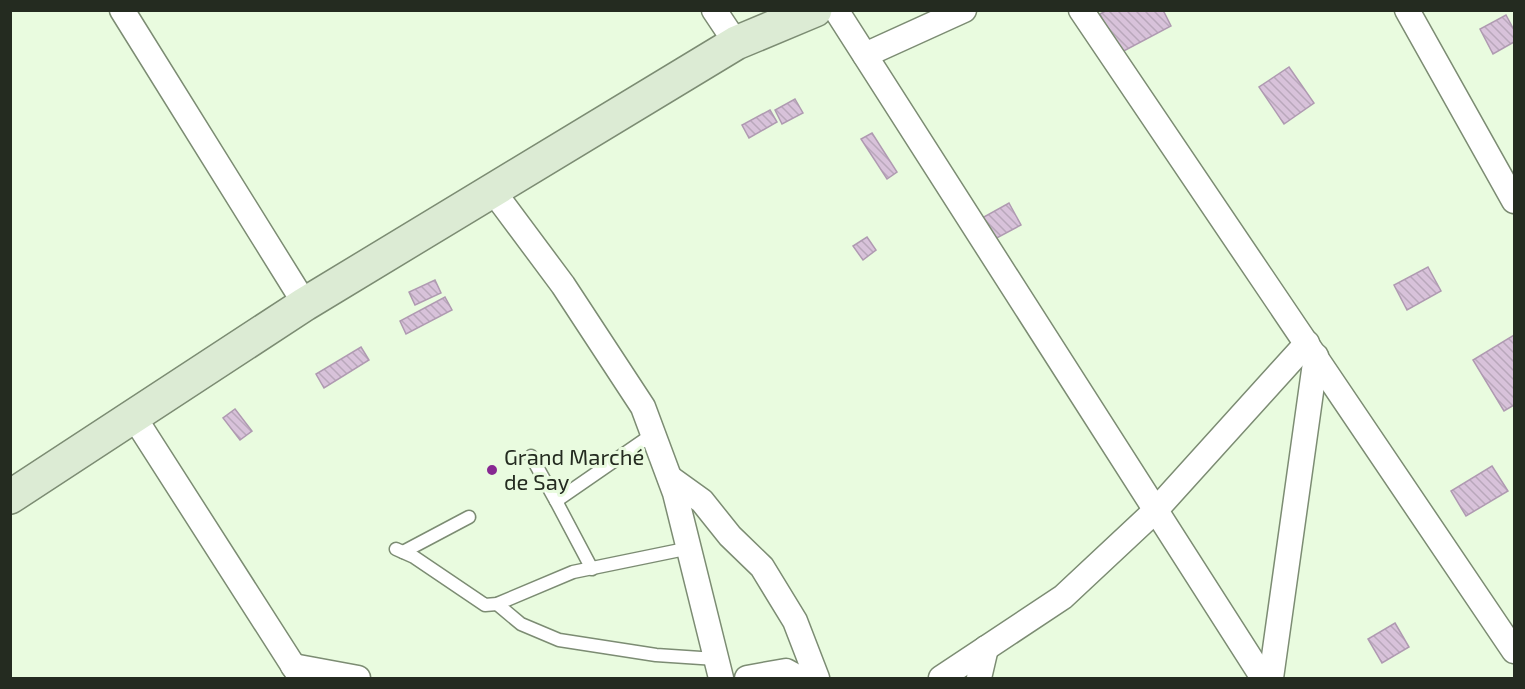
<svg xmlns="http://www.w3.org/2000/svg" width="1525" height="689" font-family="'Exo 2',sans-serif">
	<defs>
		<pattern id="building-back-hatch" width="6" height="6" patternUnits="userSpaceOnUse" patternTransform="scale(1.5)"><rect width="6" height="6" fill="#d8c2da"/><path d="M-1 5l2 2M0 0l6 6M5-1l2 2" fill="none" stroke="#b9a7bb"/></pattern>
	</defs>
	<rect width="100%" height="100%" fill="#e9fbdf"/>
	<g fill="url(#building-back-hatch)" stroke="#af9ab1" stroke-width="1.5">
		<polygon points="1107,10 1163,10 1171,26 1120,53 1100,14"/>
		<polygon points="1506,15 1514,30 1514,42 1493,54 1480,29"/>
		<polygon points="1289,67 1314,103 1284,124 1259,87"/>
		<polygon points="795,99 803,113 782,124 775,110"/>
		<polygon points="770,110 777,122 749,138 742,125"/>
		<polygon points="872,133 897,172 887,179 861,139"/>
		<polygon points="1009,203 1021,225 993,240 982,218"/>
		<polygon points="867,237 876,250 863,260 853,246"/>
		<polygon points="1428,267 1441,291 1407,310 1394,285"/>
		<polygon points="435,280 441,293 415,305 409,292"/>
		<polygon points="445,297 452,310 406,334 400,321"/>
		<polygon points="1514,335 1514,405 1504,411 1473,360"/>
		<polygon points="361,347 369,360 324,388 316,374"/>
		<polygon points="235,409 252,431 240,440 223,418"/>
		<polygon points="1492,466 1508,491 1466,516 1451,491"/>
		<polygon points="1395,623 1409,647 1382,663 1368,639"/>
	</g>
	<g fill="none" stroke-linecap="round" stroke-linejoin="round">
		<defs>
			<g id="lane">
				<polyline points="531,456 556,501"/>
				<polyline points="396,549 414,557 485,605 497,604 573,572 690,548"/>
				<polyline points="403,552 469,517"/>
				<polyline points="592,569 556,501 653,434"/>
				<polyline points="497,604 521,624 559,640 656,655 716,659"/>
			</g>
			<g id="street">
				<polyline points="122,10 305,304"/>
				<polyline points="714,10 736,43"/>
				<polyline points="836,10 1263,678"/>
				<polyline points="1081,10 1514,651"/>
				<polyline points="1407,10 1514,201"/>
				<polyline points="865,55 964,10"/>
				<polyline points="493,191 563,285 643,407 675,493 721,678"/>
				<polyline points="134,417 301,678"/>
				<polyline points="670,478 702,501 730,536 762,567 795,621 817,678"/>
				<polyline points="293,666 358,678"/>
				<polyline points="747,678 786,671 799,678"/>
				<polyline points="941,678 1063,597 1155,511 1307,343"/>
				<polyline points="979,678 986,648"/>
				<polyline points="1271,678 1316,356"/>
			</g>
			<polyline id="secondary" points="10,497 305,304 736,43 815,10"/>
		</defs>
		<use href="#lane" stroke="#7c8c73" stroke-width="15"/>
		<use href="#street" stroke="#7c8c73" stroke-width="27"/>
		<use href="#secondary" stroke="#7c8c73" stroke-width="36"/>
		<use href="#lane" stroke="#fff" stroke-width="12"/>
		<use href="#street" stroke="#fff" stroke-width="24"/>
		<use href="#secondary" stroke="#dcebd4" stroke-width="33"/>
	</g>
	<circle fill="#872892" stroke="#e9fbdf" stroke-width="2" cx="492" cy="470" r="6"/>
	<g text-anchor="middle" stroke-width="6" stroke-linejoin="round" paint-order="stroke">
		<g font-size="22" fill="#242b20" stroke="#e9fbdf" text-anchor="start">
			<text x="504" y="465">Grand Marché<tspan x="504" dy="25">de Say</tspan></text>
		</g>
	</g>
	<rect width="1525" height="689" fill="none" stroke="#242b20" stroke-width="24"/>
</svg>
